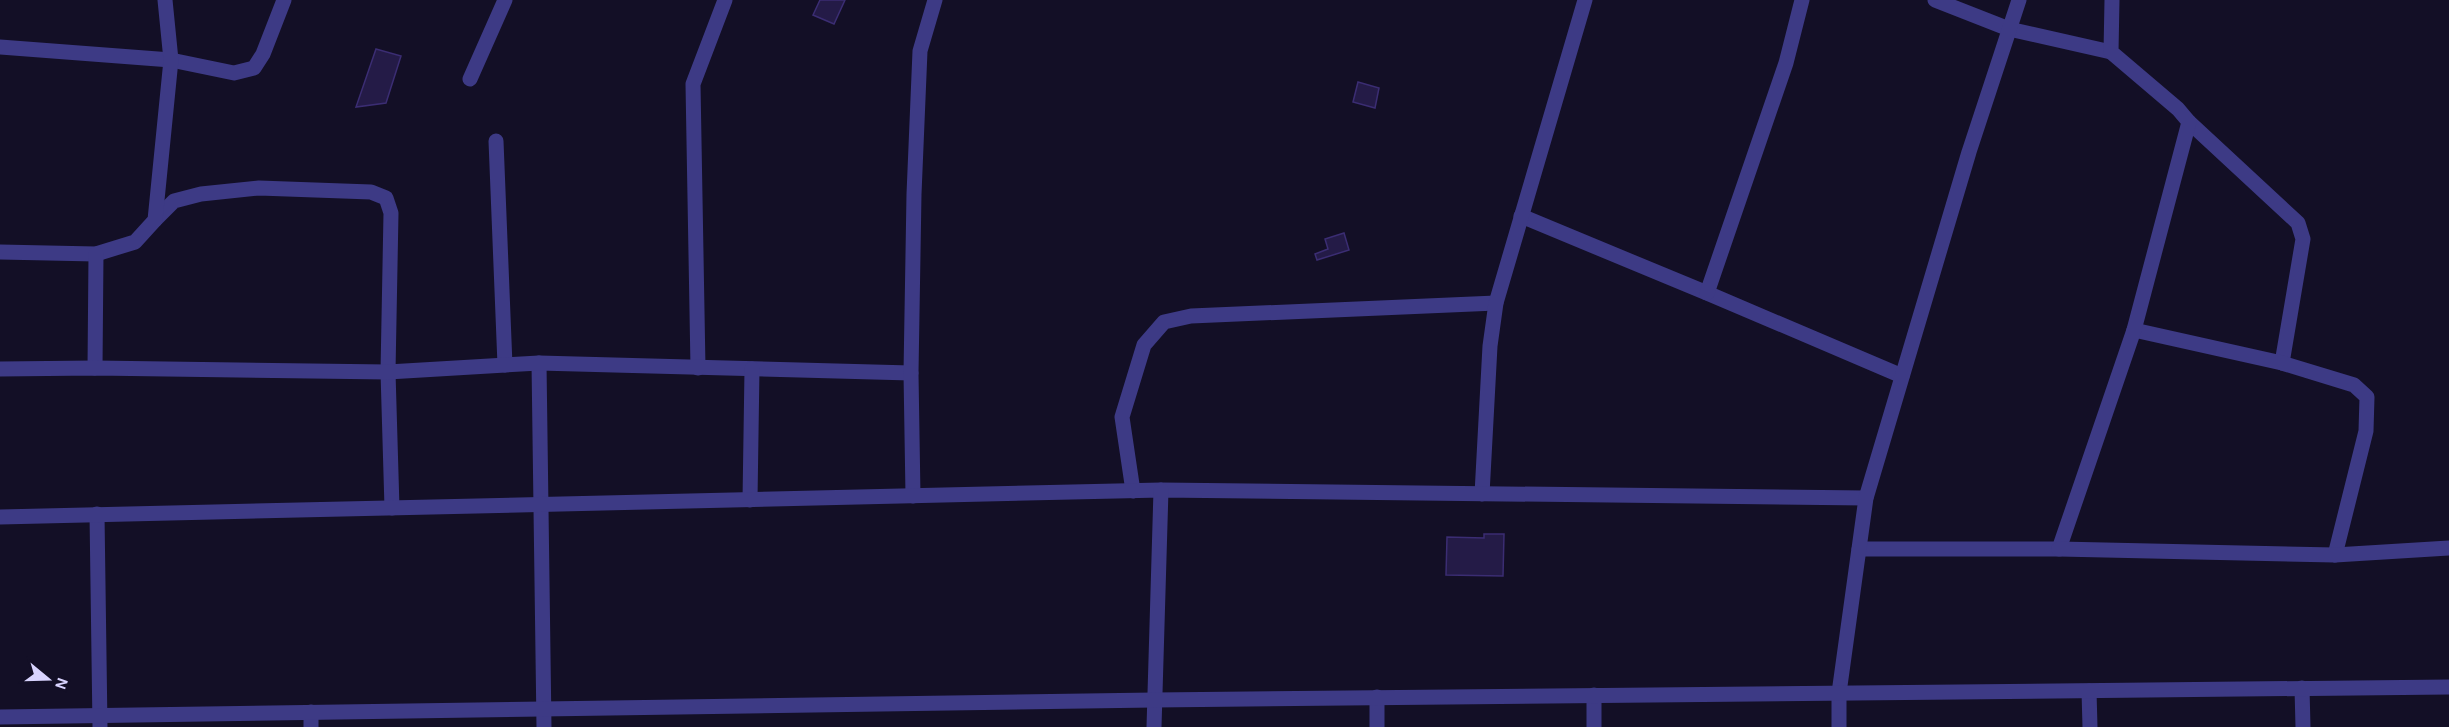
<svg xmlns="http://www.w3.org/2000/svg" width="2449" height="727" font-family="Karla,sans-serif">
	<rect width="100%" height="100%" fill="#130f26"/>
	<g fill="#241b47" stroke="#3b2d73" stroke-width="1.5">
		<polygon points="820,0 845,0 834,24 813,15"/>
		<polygon points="376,49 401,56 386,103 356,107"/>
		<polygon points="1358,82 1379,88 1375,108 1353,102"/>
		<polygon points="1344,233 1349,250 1317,260 1315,254 1328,249 1325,239"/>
		<polygon points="1484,534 1504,534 1503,576 1446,575 1447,537 1484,538"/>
	</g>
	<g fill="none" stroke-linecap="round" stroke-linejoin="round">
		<g stroke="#3d3a85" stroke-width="15">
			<polyline points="1935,0 2009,29 2111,52"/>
			<polyline points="0,47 171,60 234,73 254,68 263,54 284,0"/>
			<polyline points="470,79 505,0"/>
			<polyline points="2189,122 2298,223 2303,239 2282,363"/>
			<polyline points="496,141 505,365"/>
			<polyline points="1521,216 1707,293 1902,376"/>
			<polyline points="155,220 174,201 201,194 259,188 371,192 386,198 391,213 388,372 392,508"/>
			<polyline points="0,252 96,254 135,242 155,220 171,60 165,0"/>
			<polyline points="1707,293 1786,63 1802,0"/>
			<polyline points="2134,330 2282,363 2354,385 2367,397 2366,431 2335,555"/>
			<polyline points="539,363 544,727"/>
			<polyline points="95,368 96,254"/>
			<polyline points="698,368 693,84 725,0"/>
			<polyline points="0,369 95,368 388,372 539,363 911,373"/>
			<polyline points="1133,491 1122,417 1144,345 1164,322 1191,316 1496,303"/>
			<polyline points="1482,494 1490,346 1496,303 1585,0"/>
			<polyline points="913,496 911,373 914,194 920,51 935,0"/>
			<polyline points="750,500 752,369"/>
			<polyline points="97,514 100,727"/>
			<polyline points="0,517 1161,490 1866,498"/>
			<polyline points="1859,549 2059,549 2134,330 2189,122 2178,109 2111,52 2112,0"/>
			<polyline points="2059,549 2335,555 2449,548"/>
			<polyline points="2302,688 2303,727"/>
			<polyline points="2089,691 2090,727"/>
			<polyline points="1594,695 1594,727"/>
			<polyline points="311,712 311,727"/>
			<polyline points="1154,727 1161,490"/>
			<polyline points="1377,727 1377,697"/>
			<polyline points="1839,727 1839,693 1866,498 1969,152 2019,0"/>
		</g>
		<polyline stroke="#3d3a85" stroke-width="15" points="0,717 1154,700 2449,687"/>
	</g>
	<g transform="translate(48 679) rotate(109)" stroke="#130f26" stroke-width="4.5" paint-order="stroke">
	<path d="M0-4.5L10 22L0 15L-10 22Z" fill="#d9d4ff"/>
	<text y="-9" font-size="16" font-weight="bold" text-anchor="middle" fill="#d9d4ff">N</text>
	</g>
</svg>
